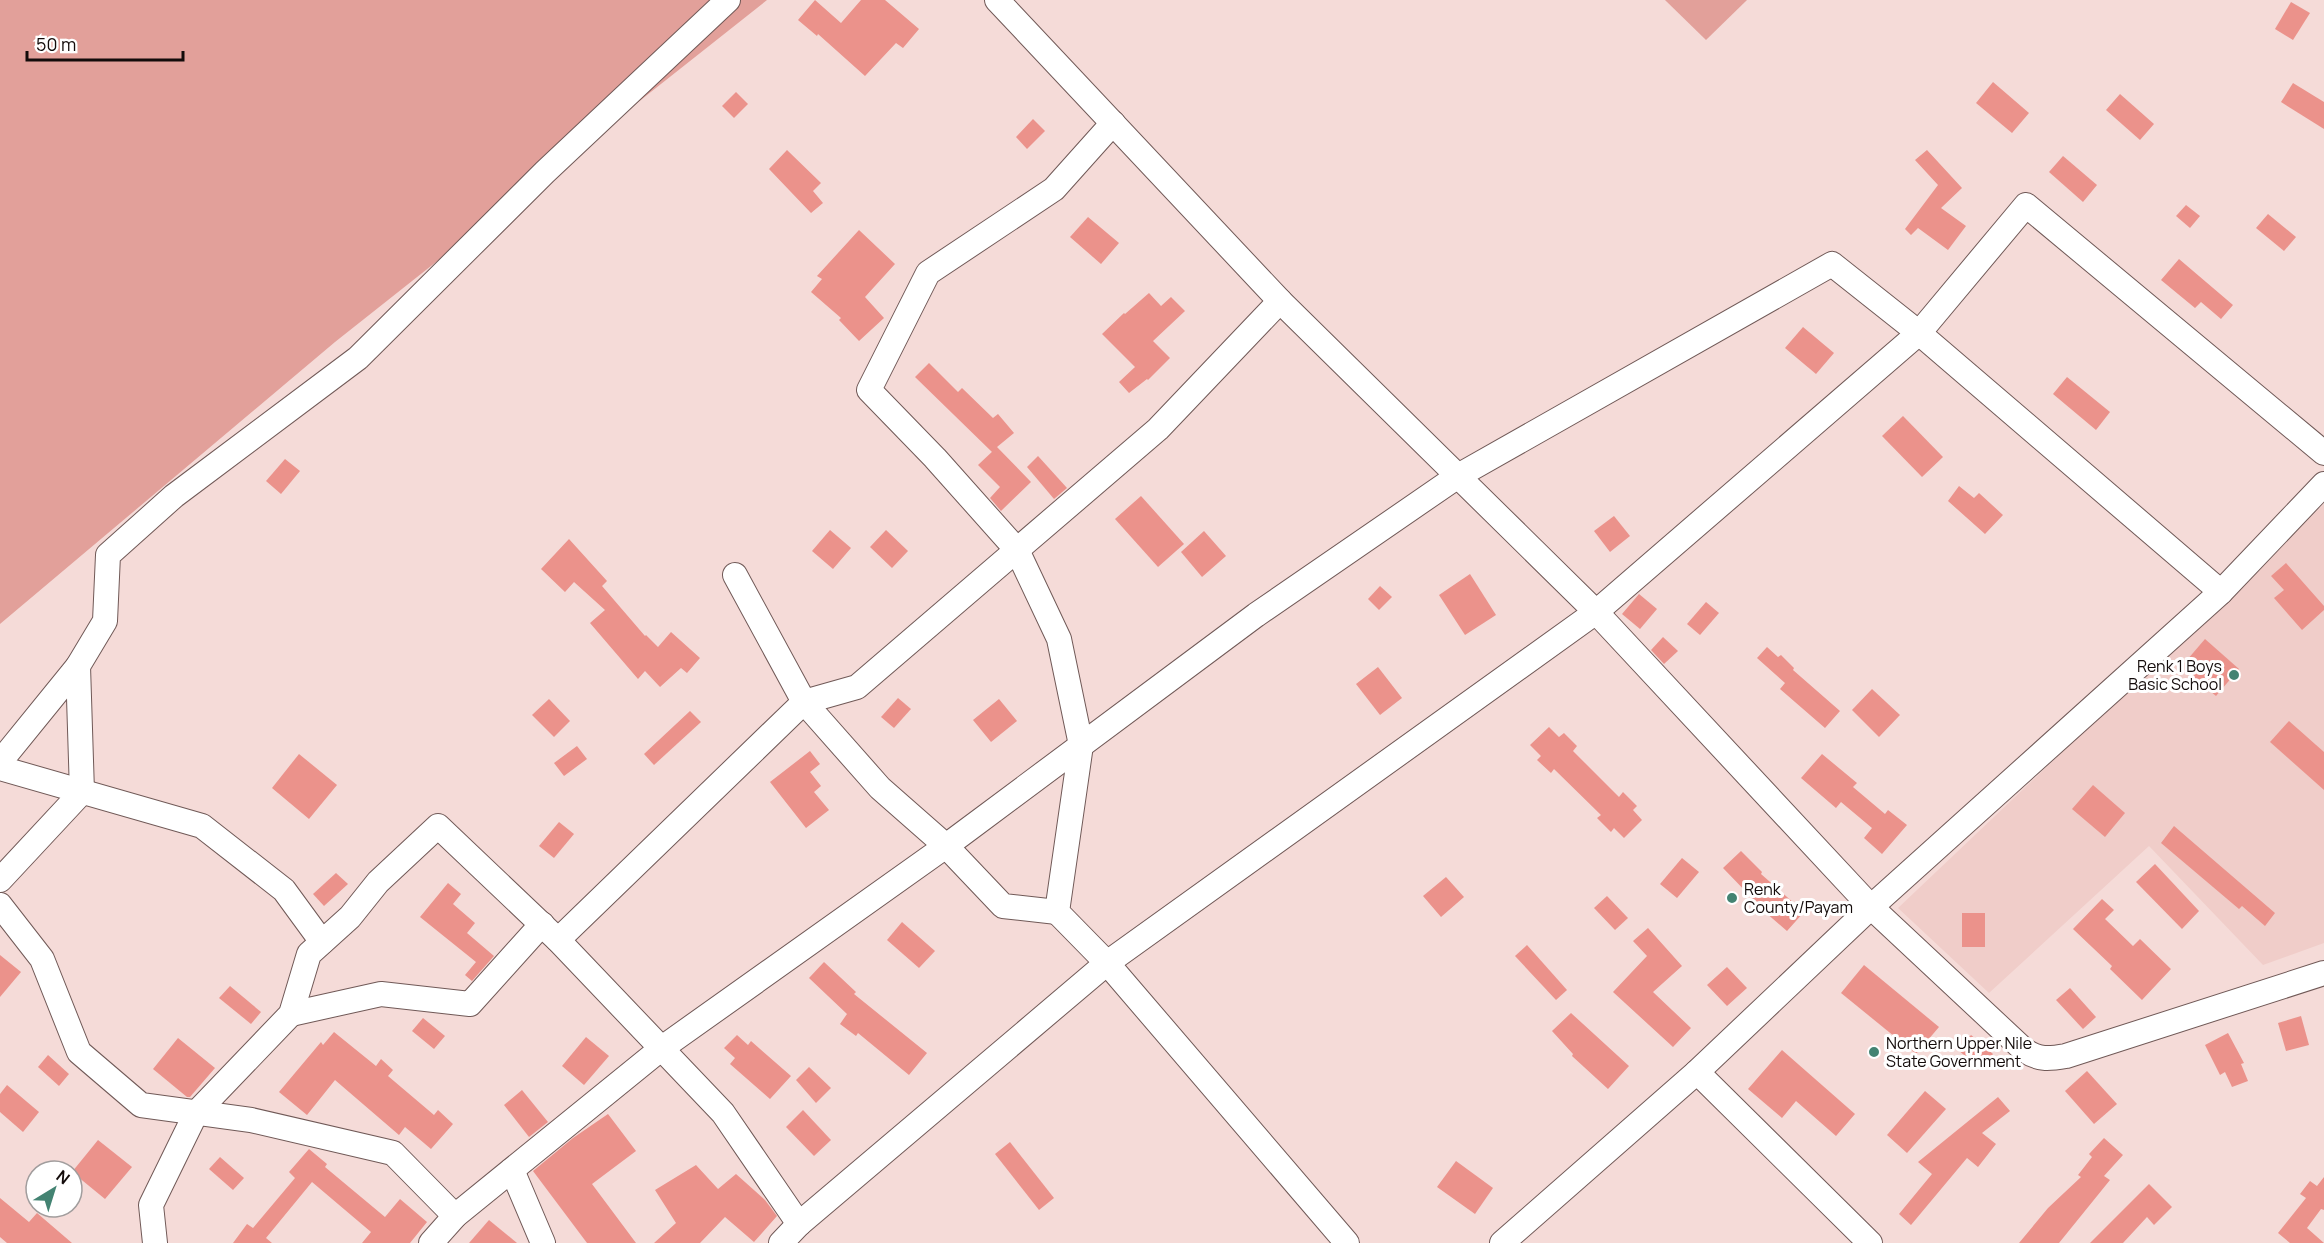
<svg xmlns="http://www.w3.org/2000/svg" width="2324" height="1243" font-family="Manrope,sans-serif">
	<rect width="100%" height="100%" fill="#f5dbd8"/>
	<polygon fill="#f0cdc9" points="2324,504 2324,943 2263,965 2149,846 1989,993 1898,908"/>
	<g fill="#e2a09a">
		<polygon points="0,0 767,0 335,342 0,624"/>
		<polygon points="1665,0 1747,0 1706,40"/>
	</g>
	<g fill="#eb928b">
		<polygon points="815,0 841,23 861,0 885,0 919,29 903,48 896,43 865,76 818,34 817,36 798,20"/>
		<polygon points="2291,2 2310,13 2293,40 2275,29"/>
		<polygon points="1993,82 2029,113 2012,133 1976,103"/>
		<polygon points="2293,83 2324,102 2324,129 2281,102"/>
		<polygon points="736,92 748,104 734,118 722,106"/>
		<polygon points="2120,94 2154,124 2140,140 2106,110"/>
		<polygon points="1033,119 1045,131 1027,149 1016,137"/>
		<polygon points="787,150 821,183 813,191 823,203 811,213 769,169"/>
		<polygon points="1927,150 1962,188 1941,208 1966,226 1948,250 1918,228 1911,235 1905,229 1938,185 1915,160"/>
		<polygon points="2063,156 2097,185 2083,202 2049,172"/>
		<polygon points="2186,205 2200,216 2190,228 2176,216"/>
		<polygon points="2268,214 2296,237 2284,251 2256,228"/>
		<polygon points="1088,217 1119,243 1101,264 1070,237"/>
		<polygon points="859,230 895,264 865,297 884,318 859,341 839,320 841,318 811,292 822,279 817,276"/>
		<polygon points="2179,259 2233,305 2221,319 2201,302 2195,308 2161,280"/>
		<polygon points="1149,293 1161,306 1171,297 1185,311 1153,341 1170,358 1148,380 1147,379 1129,393 1119,382 1135,367 1102,334 1124,313 1125,314"/>
		<polygon points="1803,327 1834,353 1816,374 1785,348"/>
		<polygon points="929,363 958,392 962,388 993,418 998,414 1014,433 997,447 1031,482 1001,511 990,498 1000,487 978,465 995,449 992,452 915,377"/>
		<polygon points="2067,377 2110,412 2096,430 2053,394"/>
		<polygon points="1903,416 1943,457 1922,477 1882,436"/>
		<polygon points="1038,456 1067,488 1054,499 1027,467"/>
		<polygon points="285,459 300,471 281,494 266,481"/>
		<polygon points="1959,486 1974,498 1979,493 2003,515 1985,534 1948,501"/>
		<polygon points="1141,496 1184,544 1158,567 1115,519"/>
		<polygon points="1614,516 1630,536 1610,552 1594,531"/>
		<polygon points="830,530 851,548 833,569 812,551"/>
		<polygon points="886,530 908,551 892,568 870,547"/>
		<polygon points="1204,531 1226,556 1202,577 1181,552"/>
		<polygon points="569,539 607,581 602,586 645,636 646,635 658,647 671,632 700,658 687,673 681,668 660,687 645,671 638,679 590,623 605,610 574,582 565,592 541,569"/>
		<polygon points="2286,563 2324,606 2324,610 2302,630 2274,598 2284,590 2271,576"/>
		<polygon points="1470,574 1496,615 1465,635 1439,595"/>
		<polygon points="1380,586 1392,597 1379,610 1368,599"/>
		<polygon points="1639,594 1657,609 1640,629 1622,614"/>
		<polygon points="1706,602 1719,613 1700,635 1687,624"/>
		<polygon points="1663,637 1678,651 1664,664 1651,650"/>
		<polygon points="2205,639 2239,669 2216,696 2181,667"/>
		<polygon points="1767,647 1778,657 1781,655 1794,668 1793,670 1840,711 1825,728 1780,689 1785,683 1757,658"/>
		<polygon points="1378,667 1402,698 1380,715 1356,684"/>
		<polygon points="1872,689 1900,715 1879,737 1852,710"/>
		<polygon points="898,698 911,709 894,728 881,717"/>
		<polygon points="549,699 570,721 554,737 532,715"/>
		<polygon points="999,699 1017,721 991,742 973,720"/>
		<polygon points="690,711 701,722 654,765 644,754"/>
		<polygon points="2289,721 2324,752 2324,790 2270,742"/>
		<polygon points="1549,727 1559,737 1564,733 1577,746 1573,751 1619,797 1623,792 1637,806 1633,810 1642,820 1624,838 1614,828 1611,832 1597,818 1601,815 1554,769 1551,773 1537,760 1541,756 1530,745"/>
		<polygon points="577,746 587,759 564,776 554,763"/>
		<polygon points="810,751 820,764 810,772 821,786 814,792 829,810 806,828 770,782"/>
		<polygon points="299,754 337,785 309,819 272,788"/>
		<polygon points="1822,754 1857,783 1853,787 1885,814 1888,810 1907,825 1882,854 1864,838 1872,828 1841,802 1836,808 1801,778"/>
		<polygon points="2093,785 2125,813 2105,837 2072,809"/>
		<polygon points="559,822 574,834 554,858 539,846"/>
		<polygon points="2174,826 2275,913 2265,926 2242,906 2239,909 2161,843"/>
		<polygon points="1741,851 1762,872 1761,874 1804,912 1787,931 1751,900 1752,898 1723,868"/>
		<polygon points="1682,858 1699,872 1677,898 1660,884"/>
		<polygon points="2155,864 2199,911 2182,929 2136,882"/>
		<polygon points="336,873 348,884 324,906 313,894"/>
		<polygon points="1446,877 1464,897 1441,917 1423,896"/>
		<polygon points="448,883 461,894 453,904 475,923 467,933 494,956 472,981 465,975 476,962 420,917"/>
		<polygon points="1607,896 1628,918 1615,930 1594,908"/>
		<polygon points="2102,899 2114,910 2105,919 2133,946 2140,939 2171,969 2142,1000 2110,969 2112,966 2073,929"/>
		<rect x="1962" y="913" width="23" height="34"/>
		<polygon points="902,922 935,951 919,968 887,940"/>
		<polygon points="1648,928 1682,966 1653,992 1691,1028 1673,1047 1613,992 1647,956 1633,941"/>
		<polygon points="1527,945 1567,990 1556,1000 1515,956"/>
		<polygon points="0,955 21,972 0,997"/>
		<polygon points="824,962 856,992 854,994 927,1053 909,1075 858,1033 856,1036 840,1024 847,1014 809,978"/>
		<polygon points="1864,965 1939,1027 1916,1054 1841,993"/>
		<polygon points="1727,967 1747,988 1727,1006 1707,985"/>
		<polygon points="230,986 261,1012 251,1024 219,998"/>
		<polygon points="2070,988 2096,1017 2083,1029 2056,1000"/>
		<polygon points="1571,1013 1629,1066 1608,1089 1572,1056 1573,1054 1552,1031"/>
		<polygon points="2301,1016 2309,1045 2286,1051 2278,1023"/>
		<polygon points="423,1018 445,1036 434,1049 412,1031"/>
		<polygon points="334,1032 376,1066 381,1059 393,1070 388,1076 434,1115 438,1110 453,1124 431,1149 405,1127 399,1135 335,1080 307,1115 279,1092 321,1042 323,1045"/>
		<polygon points="2228,1033 2244,1063 2241,1064 2248,1081 2232,1087 2225,1072 2220,1075 2205,1045"/>
		<polygon points="737,1035 748,1045 751,1041 791,1076 770,1099 730,1064 735,1058 724,1048"/>
		<polygon points="1971,1035 1993,1054 1981,1069 1958,1050"/>
		<polygon points="586,1037 609,1056 584,1085 562,1066"/>
		<polygon points="178,1038 215,1068 190,1097 187,1097 153,1069"/>
		<polygon points="1782,1050 1855,1114 1836,1136 1796,1101 1782,1118 1748,1089"/>
		<polygon points="48,1055 69,1074 59,1086 38,1067"/>
		<polygon points="809,1067 831,1088 816,1103 796,1080"/>
		<polygon points="2087,1071 2117,1104 2094,1124 2065,1091"/>
		<polygon points="7,1085 39,1112 23,1132 0,1112 0,1094"/>
		<polygon points="522,1090 548,1122 529,1137 504,1105"/>
		<polygon points="1925,1091 1946,1109 1907,1153 1887,1135"/>
		<polygon points="1998,1097 2010,1111 1982,1133 1996,1144 1978,1167 1967,1158 1911,1225 1899,1214 1932,1174 1918,1162"/>
		<polygon points="803,1110 831,1140 814,1156 786,1127"/>
		<polygon points="608,1114 636,1151 592,1184 636,1243 587,1243 533,1171 573,1138"/>
		<polygon points="2104,1138 2123,1155 2104,1176 2110,1180 2059,1243 2019,1243 2048,1208 2081,1177 2078,1175 2092,1157 2089,1154"/>
		<polygon points="98,1140 132,1167 105,1199 72,1172"/>
		<polygon points="1010,1142 1054,1198 1039,1210 995,1154"/>
		<polygon points="309,1149 327,1164 325,1167 385,1217 400,1199 427,1222 410,1243 362,1243 371,1232 312,1182 266,1238 272,1243 233,1243 247,1224 253,1228 295,1178 289,1172"/>
		<polygon points="220,1157 244,1178 233,1190 209,1169"/>
		<polygon points="1456,1161 1493,1188 1475,1214 1437,1187"/>
		<polygon points="696,1165 718,1189 736,1174 765,1200 777,1216 754,1242 725,1217 700,1243 654,1243 676,1223 655,1190"/>
		<polygon points="2324,1177 2324,1210 2321,1209 2307,1228 2324,1243 2290,1243 2278,1233 2306,1198 2300,1194 2310,1181 2317,1186"/>
		<polygon points="2149,1184 2172,1207 2154,1225 2147,1217 2123,1243 2090,1243"/>
		<polygon points="0,1198 29,1222 37,1213 72,1243 7,1243 0,1237"/>
		<polygon points="489,1220 517,1243 469,1243"/>
	</g>
	<g fill="none" stroke-linecap="round" stroke-linejoin="round">
		<defs>
			<g id="minor">
				<polyline points="997,0 1280,301 1596,612 1871,907 1697,1072 1870,1243"/>
				<polyline points="1113,123 1054,189 928,273 869,390 935,458 1017,550 1059,639 1081,745 1057,912 1107,963 1347,1243"/>
				<path d="M2324,484L2221,592L1871,907L2024,1050C2039,1060 2048,1059 2066,1056L2324,973"/>
				<polyline points="735,575 804,702 880,788 946,846 1003,906 1057,912"/>
				<polyline points="0,762 78,666"/>
				<polyline points="0,768 202,826 284,890 322,942"/>
				<polyline points="0,880 82,792 78,666 105,621 108,555 174,496 358,358 545,172 728,0"/>
				<polyline points="0,905 42,959 79,1052 141,1105 251,1120 393,1153 455,1216"/>
				<polyline points="558,940 804,702 857,687 1158,429 1280,301"/>
				<polyline points="291,1014 381,994 470,1004 542,924"/>
				<polyline points="512,1170 543,1243"/>
				<polyline points="155,1243 151,1205 196,1113 291,1014 309,954 350,917 378,882 438,826 558,940 723,1113 799,1224"/>
				<polyline points="431,1243 455,1216 662,1048 946,846 1256,615 1458,476 1832,264 1919,333 2221,592"/>
				<polyline points="781,1243 799,1224 1107,963 1596,612 1919,333 2026,205 2324,453"/>
				<polyline points="1502,1243 1697,1072"/>
			</g>
		</defs>
		<use href="#minor" stroke="#705957" stroke-width="26"/>
		<use href="#minor" stroke="#fff" stroke-width="24"/>
	</g>
	<g fill="#438372" stroke="#fff" stroke-width="2">
		<circle cx="2234" cy="675" r="6"/>
		<circle cx="1732" cy="898" r="6"/>
		<circle cx="1874" cy="1052" r="6"/>
	</g>
	<g text-anchor="middle" stroke-width="6" stroke-linejoin="round" paint-order="stroke">
		<g font-size="16" fill="#130b0a" stroke="#fff" text-anchor="start">
			<text x="2222" y="672" text-anchor="end">Renk 1 Boys<tspan x="2222" dy="18">Basic School</tspan></text>
			<text x="1744" y="895">Renk<tspan x="1744" dy="18">County/Payam</tspan></text>
			<text x="1886" y="1049">Northern Upper Nile<tspan x="1886" dy="18">State Government</tspan></text>
		</g>
	</g>
	<g transform="translate(54 1189) rotate(38)"><circle r="28" fill="#ffffff" stroke="#a19d9d" stroke-width="1.5"/>
	<path d="M0-4.5L10 22L0 15L-10 22Z" fill="#438372"/>
	<text y="-9" font-size="16" font-weight="bold" text-anchor="middle" fill="#130b0a">N</text>
	</g>
	<path d="M27 51v9h156v-9" fill="none" stroke="#130b0a" stroke-width="3"/>
	<text x="36" y="51" font-size="18" fill="#130b0a" stroke="#ffffff" stroke-width="4.5" paint-order="stroke">50 m</text>
</svg>
